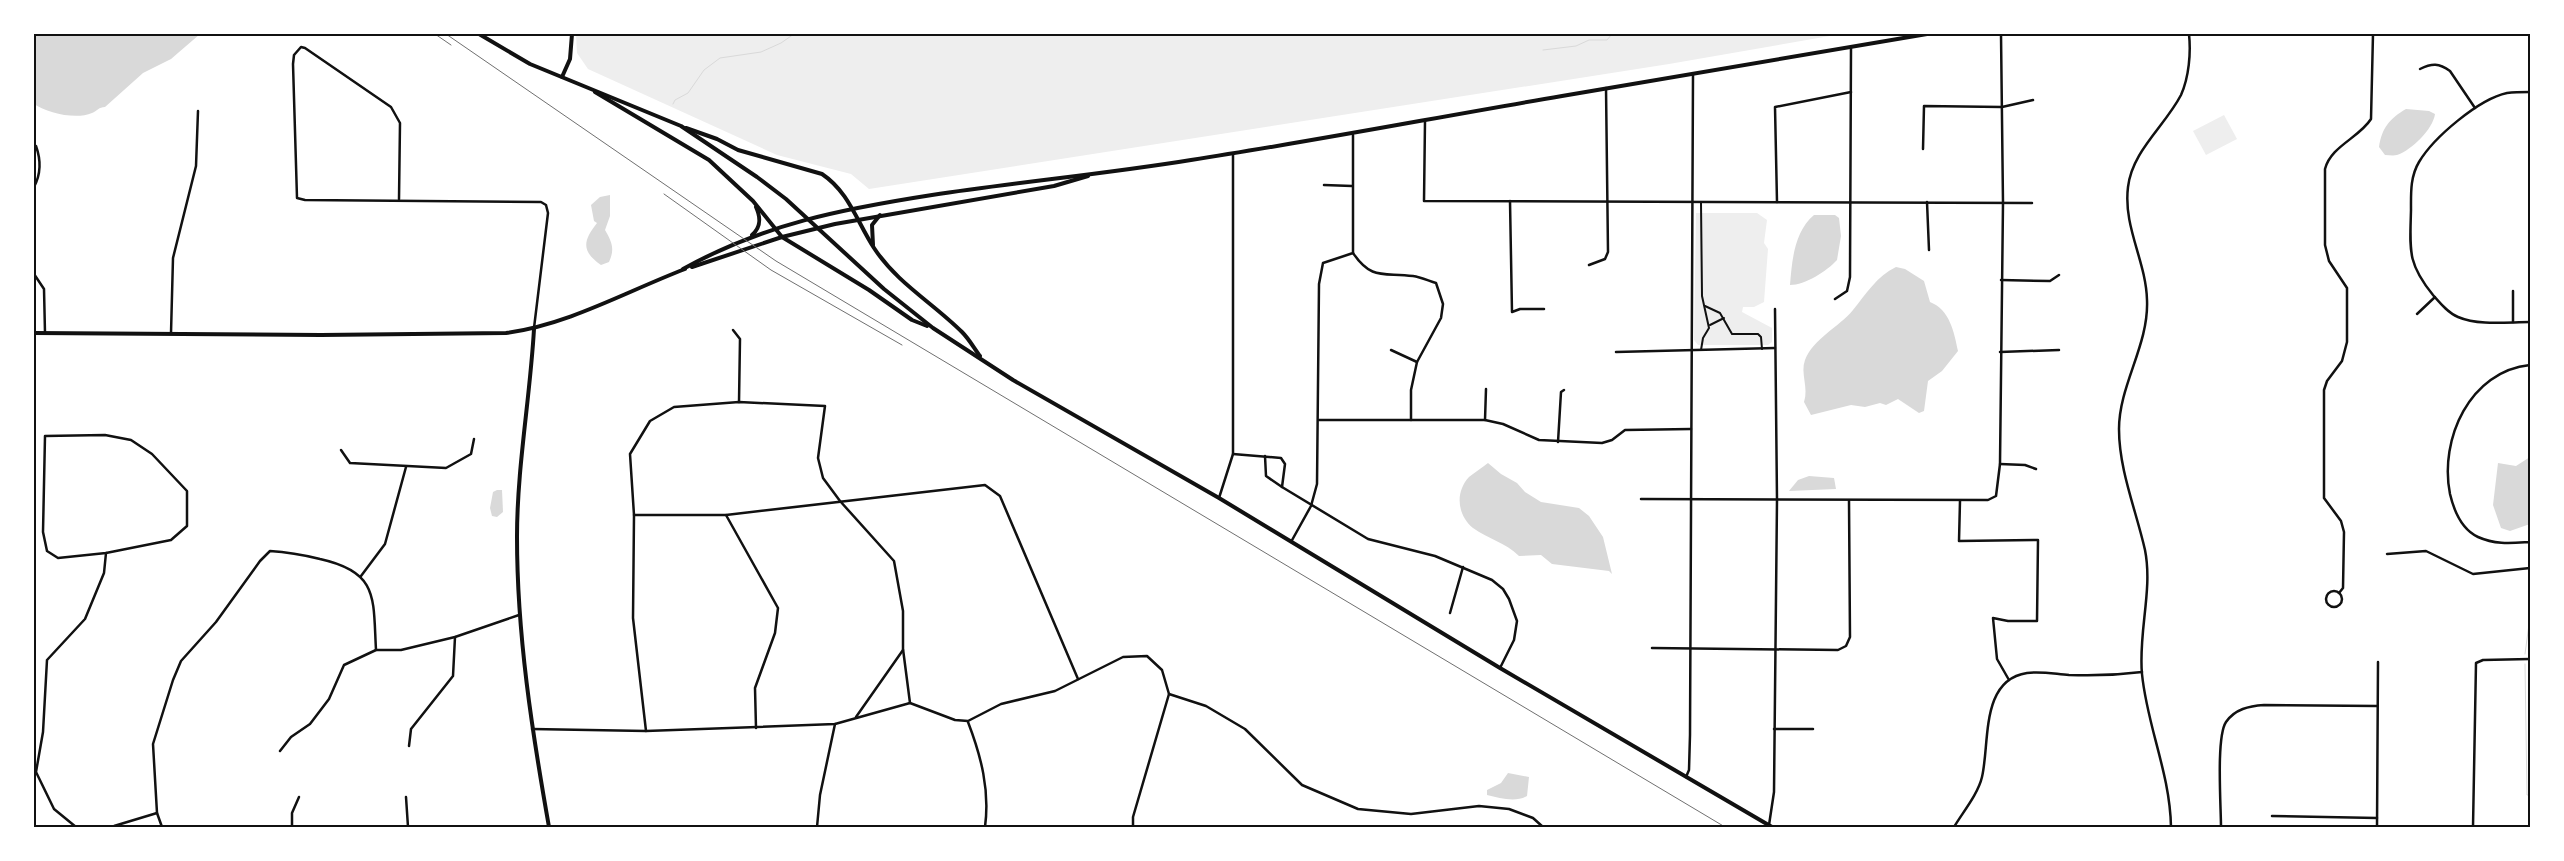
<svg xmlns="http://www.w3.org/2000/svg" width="2564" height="861" font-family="'Source Sans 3',sans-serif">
	<rect width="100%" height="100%" fill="#fff"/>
	<g fill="#eee">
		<polygon points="576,34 1841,34 1669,64 869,189 851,174 777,155 588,69 577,53"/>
		<polygon points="2224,115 2237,139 2206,155 2193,131"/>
		<polygon points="1696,213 1757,213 1767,220 1764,243 1768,249 1764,302 1754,307 1743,307 1742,312 1772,328 1772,342 1768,345 1698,345 1694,340"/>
	</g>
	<g fill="#d9d9d9">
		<path d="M34,34H200L171,59L143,73L105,107C99,107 97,111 92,113C76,120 47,113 34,104Z"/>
		<path d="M2406,109L2429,111L2435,114C2433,129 2412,150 2397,155C2393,156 2389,155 2385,155L2379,147C2382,128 2389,119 2406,109Z"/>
		<path d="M610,195V216L605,230C612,242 615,249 609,262L601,265C581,251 583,241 597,223L594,221L591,205L600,197Z"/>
		<path d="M1814,215H1835L1839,218L1841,236L1837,260C1827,271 1805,285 1790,285C1792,261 1794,232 1814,215Z"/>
		<path d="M1896,267L1905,269L1924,281L1930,302C1950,310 1954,332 1958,351L1942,371L1928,381L1924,411L1919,413L1898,399L1886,405L1880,403L1865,407L1851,405L1811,415L1804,402C1809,388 1800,373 1805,360C1813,339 1839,327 1853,310C1866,294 1877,276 1896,267Z"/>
		<polygon points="2530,457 2530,524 2510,531 2501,528 2493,505 2498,463 2516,466"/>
		<path d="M1488,463L1501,474L1517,483L1525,492L1541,502L1579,508L1589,516L1603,537L1612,574L1609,571L1552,564L1541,555L1519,556C1505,542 1488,539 1473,528C1457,515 1455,492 1469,477C1475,472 1482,468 1488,463Z"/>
		<polygon points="1809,476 1834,478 1836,489 1789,491 1798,480"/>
		<polygon points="497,490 502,490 503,512 497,517 492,516 490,508 493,492"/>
		<path d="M1508,773L1529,777L1527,796C1515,803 1500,798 1487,795V790L1501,783Z"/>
	</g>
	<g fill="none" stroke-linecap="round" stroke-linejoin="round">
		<g stroke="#d9d9d9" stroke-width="1">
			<polyline points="1543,50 1576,46 1589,40 1607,40 1612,34"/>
			<polyline points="673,104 675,100 688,93 704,70 720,58 761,52 781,43 794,34"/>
			<polyline points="2525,654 2530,617"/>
			<polyline points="2525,664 2527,795 2530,795"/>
		</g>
		<g stroke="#111" stroke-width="2">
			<polyline points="1705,306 1720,313 1732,334 1758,334 1761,337 1762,349"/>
			<polyline points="1710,325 1724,318"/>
			<polyline points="1701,350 1703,338 1709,328 1702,296 1701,203"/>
		</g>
		<g stroke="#111" stroke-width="2.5">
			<path d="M2420,69C2432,63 2439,63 2450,71L2475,108"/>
			<path d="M2530,92C2523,92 2515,92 2507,93C2479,99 2434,137 2419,162C2410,177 2411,194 2411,210C2410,250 2407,263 2433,295C2440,303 2448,313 2458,317C2479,326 2508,322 2530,322"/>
			<polyline points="1425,121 1424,201 2032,203"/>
			<polyline points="1923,149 1924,106 2002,107 2033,100"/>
			<polyline points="1324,185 1352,186"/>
			<path d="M34,187C41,174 41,160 36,146"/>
			<polyline points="399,199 400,123 391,107 305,48 301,47 294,55 293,64 297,198 305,200 541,202 546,205 548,213 534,328"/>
			<polyline points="1510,201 1512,312 1520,309 1544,309"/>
			<polyline points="1777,202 1775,107 1851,92"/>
			<polyline points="1927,202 1929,250"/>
			<path d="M1353,253C1372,281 1384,272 1413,276C1421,277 1429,281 1436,283L1443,304L1441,318L1417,362L1411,390V420"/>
			<polyline points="1589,265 1605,259 1608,252 1606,88"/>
			<polyline points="34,274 44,289 45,333"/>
			<polyline points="2001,280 2050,281 2059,275"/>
			<polyline points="1835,299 1847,291 1850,277 1851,47"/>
			<polyline points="2417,314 2435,297"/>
			<polyline points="2513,322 2513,291"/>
			<polyline points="733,330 740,339 739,402"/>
			<polyline points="171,333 173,258 196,166 198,111"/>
			<polyline points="1391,350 1417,362"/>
			<polyline points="1616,352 1775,348"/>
			<polyline points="2000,352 2059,350"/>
			<path d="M2530,365C2470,371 2439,439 2450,494C2454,511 2461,529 2478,537C2496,545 2512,543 2530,542"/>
			<polyline points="1319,420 1485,420 1503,424 1539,440 1602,443 1612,440 1625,430 1691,429"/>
			<polyline points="1485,420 1486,389"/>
			<polygon points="105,435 131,440 152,454 187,491 187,526 171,540 106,553 58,558 47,551 43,532 45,436"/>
			<polyline points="1558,442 1561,392 1564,390"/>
			<polyline points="341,450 350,463 446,468 471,454 474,439"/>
			<polyline points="1233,454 1281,458 1285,464 1282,487 1368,539 1435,556 1492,580 1503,589 1509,599 1517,621 1514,640 1500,668"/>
			<polyline points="1265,456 1266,476 1282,487"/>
			<polyline points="2000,464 2025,465 2036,469"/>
			<polyline points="1219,498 1233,454 1233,154"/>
			<polyline points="1641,499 1988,500 1996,496 2000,464 2003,203 2001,34"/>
			<polyline points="1960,501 1959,541 2038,540 2037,621 2008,621 1993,618 1997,659 2009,680"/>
			<polyline points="634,515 726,515 985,485 1000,496 1078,679"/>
			<polyline points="726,515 778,608 775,633 755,688 756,728"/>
			<polyline points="1291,542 1311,506 1317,484 1319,284 1323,263 1353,253 1353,135"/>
			<polyline points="106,553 104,573 85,619 47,660 43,732 36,772 54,809 76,827 114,826 157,813"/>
			<polyline points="2387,554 2426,551 2473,574 2530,568"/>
			<polyline points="361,576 385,544 406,467"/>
			<circle cx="2334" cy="599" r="8"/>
			<path d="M2339,593L2343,588L2344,532L2341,521L2324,498V390L2327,381L2342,361L2347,342V288L2329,261L2325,245V169C2331,146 2359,138 2371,119L2373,34"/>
			<polyline points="1450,613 1463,567"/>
			<polyline points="1652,648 1838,650 1846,646 1850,637 1849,501"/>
			<polyline points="856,717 903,650"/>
			<path d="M968,722C981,756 990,790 985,827"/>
			<polyline points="532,729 646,731 835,724 910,703 955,720 968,721 1001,704 1055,691 1123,657 1147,656 1162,670 1169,694 1206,706 1245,729 1302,785 1358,809 1411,814 1479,806 1509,809 1533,818 1543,827"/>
			<polyline points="1774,729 1813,729"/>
			<polyline points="646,731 633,618 634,515 630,454 650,421 674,407 739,402 825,406 818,458 823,478 840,501 894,561 903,611 903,649 910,703"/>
			<polyline points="409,746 411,729 453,676 455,637"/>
			<polyline points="280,751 291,737 310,724 329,699 344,665 376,650 401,650 455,637 519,615"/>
			<polyline points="1686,777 1689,770 1690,735 1693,74"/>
			<polyline points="406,797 408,827"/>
			<polyline points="2272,816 2377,818"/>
			<polyline points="1769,825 1774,792 1777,500 1775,309"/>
			<path d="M162,827L157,813L153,744L173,680L181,661L216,622L260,561L270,551C288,552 304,555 320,559C379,572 373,598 376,650"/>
			<polyline points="292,827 292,813 299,797"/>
			<polyline points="817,827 820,795 835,724"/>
			<polyline points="1133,827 1133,817 1169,694"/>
			<path d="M1954,827C1963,812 1978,794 1982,777C1990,743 1980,680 2027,673C2041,671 2055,674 2069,675C2094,676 2118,675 2142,672"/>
			<path d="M2171,827C2170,773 2147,726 2142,674C2138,633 2153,590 2145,550C2136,510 2119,470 2119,429C2119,385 2149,345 2147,300C2146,261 2123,227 2128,187C2132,151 2165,126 2181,95C2189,77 2191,53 2189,34"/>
			<path d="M2221,827C2221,806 2216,737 2226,722C2235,709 2249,706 2264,705L2377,706"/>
			<polyline points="2377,827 2378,662"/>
			<polyline points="2473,827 2476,663 2483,660 2530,659"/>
		</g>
		<g stroke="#111" stroke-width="4">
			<polyline points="562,77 570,59 572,34"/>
			<path d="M534,329C530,399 517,467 517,537C517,635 532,731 549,827"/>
		</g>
		<g stroke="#111" stroke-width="4">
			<polyline points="479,34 530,64 681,126 757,177 786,199 884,289 933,328 1013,380 1219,498 1500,668 1772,827"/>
			<polyline points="595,92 709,160 753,201 782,237 869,290 912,320 927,326"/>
			<path d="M686,128L717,139L738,150L822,174C849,192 857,222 874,248C897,283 933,303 962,332C969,339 974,348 980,356"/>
			<path d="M752,235C761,227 761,218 756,207"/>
			<polyline points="873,245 872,225 880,215"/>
			<polyline points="692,267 782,237 835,224 1054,186 1088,176"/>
			<path d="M683,269C764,224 842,209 932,195C1018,182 1105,174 1191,160C1315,141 1438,117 1562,96C1683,75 1805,55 1927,34"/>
			<path d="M34,333L321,335L506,333C570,324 625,292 685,269"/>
		</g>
		<g stroke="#707070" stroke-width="1">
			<polyline points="435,34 451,45"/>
			<polyline points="446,34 776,261 1725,827"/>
			<polyline points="664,194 771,270 902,345"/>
		</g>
	</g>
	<rect width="2564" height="861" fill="none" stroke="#ffffff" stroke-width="70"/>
	<rect x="35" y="35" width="2494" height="791" fill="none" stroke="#111" stroke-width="2"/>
</svg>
